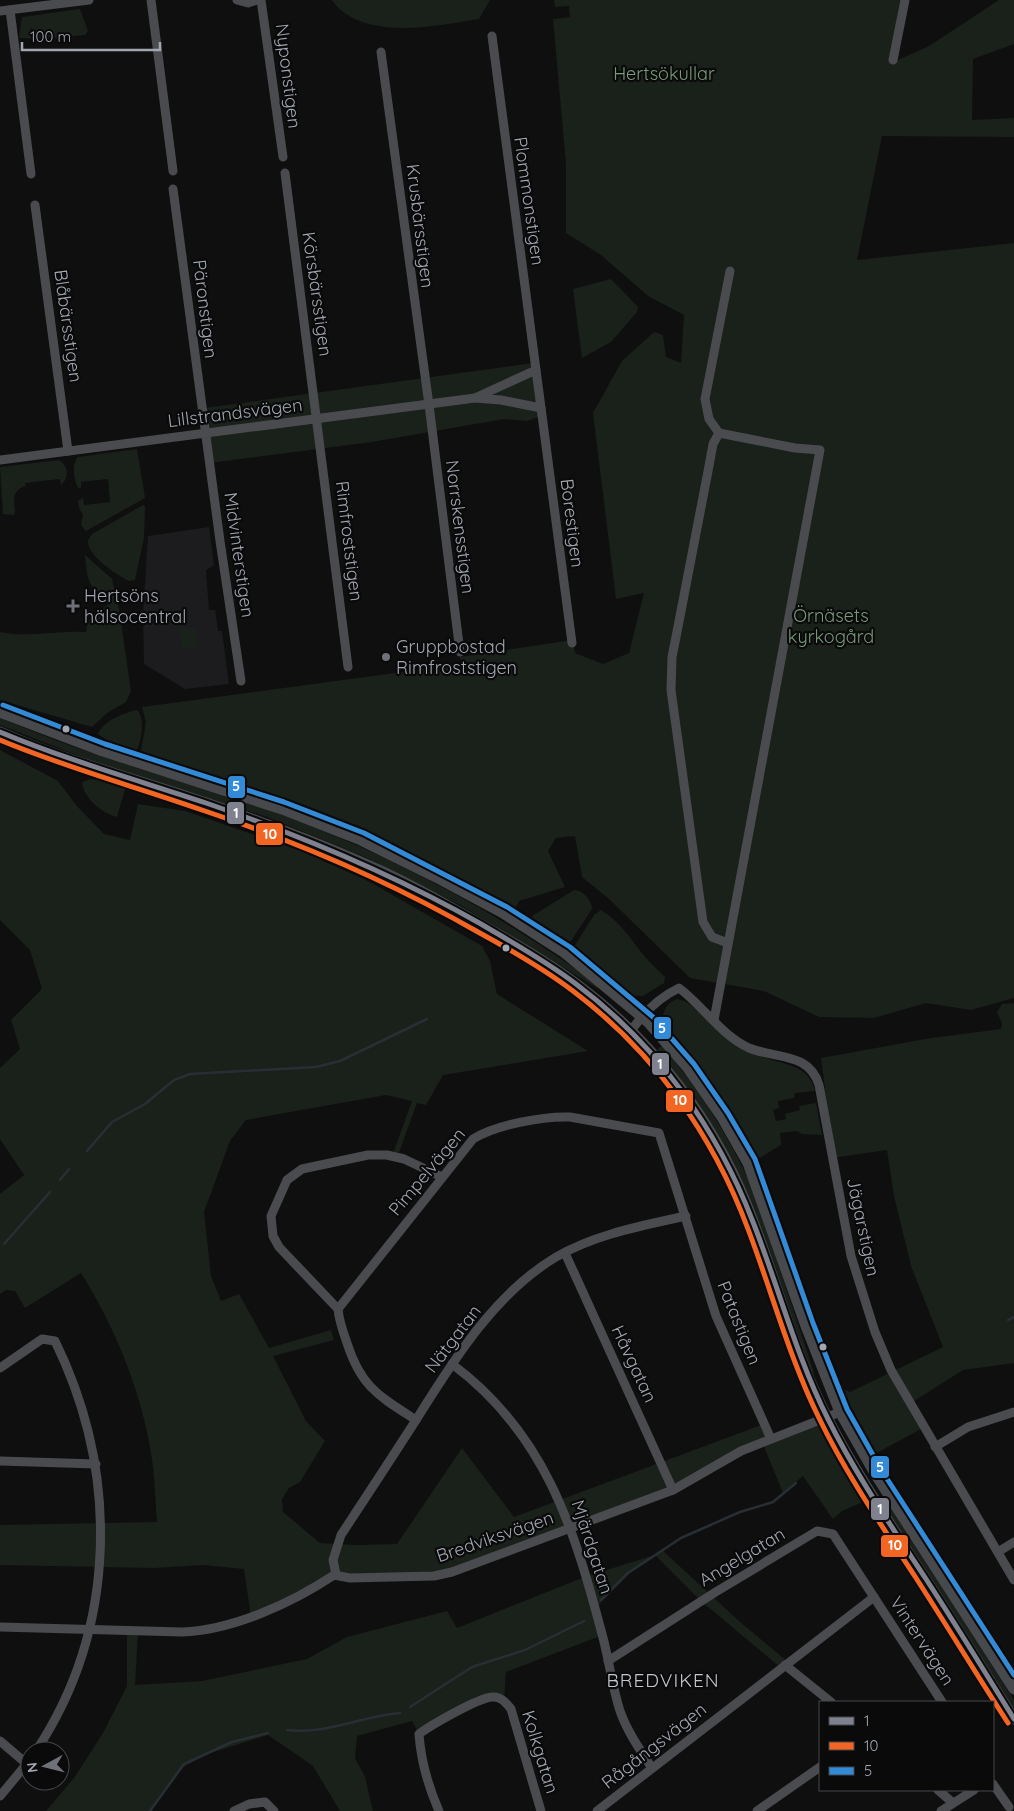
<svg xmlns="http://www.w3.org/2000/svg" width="1014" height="1811" font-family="Quicksand,sans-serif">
	<rect width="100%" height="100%" fill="#0f0f10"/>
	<polygon fill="#1c1c1e" points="209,527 214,565 206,570 209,610 215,610 218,631 222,631 229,684 185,689 144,664 143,615 148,536"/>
	<g fill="#1a201a">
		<path d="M332,0H490L479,19C437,26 361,42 332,0Z"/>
		<polygon points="554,0 905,0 896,61 929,46 999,0 1014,0 1014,44 973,59 972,120 1014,118 1014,137 882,136 857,260 1014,243 1014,998 971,1010 926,1003 874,1018 819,1017 764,991 690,978 608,898 582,877 575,836 556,838 548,851 565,887 519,901 511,918 351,837 139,762 146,722 142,707 462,664 460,657 572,640 575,653 603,664 629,653 644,593 616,599 593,413 622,361 654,332 663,335 666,357 681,363 684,315 648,296 601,255 566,233 566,164 553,19 570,17 569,6 555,7"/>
		<polygon points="80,9 88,31 85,35 38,39 19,38 22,17"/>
		<polygon points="611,279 638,307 637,312 611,342 582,358 573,289"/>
		<polygon points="534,363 541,416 527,421 504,419 372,442 209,463 205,433 198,409"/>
		<path d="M137,449L145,498L86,531L81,525L83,515L79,508L78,501L83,498L84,505L110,502L108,479L81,482V488H78C74,480 71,464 78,457Z"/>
		<path d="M59,460C69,466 69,479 61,485L60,479L25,483L26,486C11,490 14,501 15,513L13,515L3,514L0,467Z"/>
		<path d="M143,505L145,506L144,538L135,580L129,581C117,575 86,555 88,540L92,534Z"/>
		<path d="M85,555L112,579L119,609L131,691L126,702L107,713L92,727L0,700V632C28,638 57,630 86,632L88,619L110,603L109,598C87,589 87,577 85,555Z"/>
		<polygon points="195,627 197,648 181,649 179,628"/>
		<path d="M137,710C146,719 141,744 135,754L118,748L98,734C103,721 123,713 137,710Z"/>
		<path d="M0,718C36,733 73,747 110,759C163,777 216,791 269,810C386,852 498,912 598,985L597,988L462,906L365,857L267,817L87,759L0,725Z"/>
		<path d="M0,750L58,781L76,805L104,834L130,840L138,804L185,811L301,851L368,881L482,946L490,961L497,994L588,1051L443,1075L426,1105L417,1103L397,1158L392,1156L412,1101L386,1095L246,1120L230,1141L204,1212L211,1276L221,1301L239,1294L269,1348L331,1330L334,1340L273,1356L306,1421L325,1441L300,1482L289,1488L282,1499L283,1512L320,1543L356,1545L397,1544L462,1448L514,1517L764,1424L772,1439L827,1418L857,1480L863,1502L842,1511L833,1519L803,1476L783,1493L763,1444L674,1488L444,1574L344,1576L251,1617L244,1569L203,1565L154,1568L0,1565V1525L157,1522C155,1499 155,1476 151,1453C141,1391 115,1327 81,1273L25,1308L15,1291L6,1290L0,1294V1194L24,1175L0,1139V1068L20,1049L11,1020L42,989L30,950L0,920Z"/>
		<path d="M91,779L126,786L117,817C103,814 83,798 82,782Z"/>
		<path d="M574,890C583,890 592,901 592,909L567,947C555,938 546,926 533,919L532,916Z"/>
		<path d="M601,910C619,921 628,935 641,952C648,961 657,969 665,977L664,983L643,996L629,995L572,950L594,915Z"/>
		<path d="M677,999C692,1001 700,1015 711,1023C725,1035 744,1046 760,1055C781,1066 808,1062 815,1091L795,1093L794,1098L778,1101L779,1108L773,1110L776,1121L786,1119L785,1114L800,1110L799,1106L816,1103L822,1135L802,1134L797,1131L780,1133L781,1145L758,1159L789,1245L810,1318L829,1354L843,1389L850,1392L943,1347L911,1266L894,1196L887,1150L832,1158L820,1089L825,1088L821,1058L931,1038L1001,1029L1002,1023L997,1012L1002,1004L1014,1003V1363L963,1370L911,1403L925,1427L869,1457L819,1357L808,1314L766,1191L754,1162L712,1091L665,1031C660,1018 663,1004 677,999Z"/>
		<path d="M662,1045C699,1089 729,1136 753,1189L814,1372L812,1373L800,1344L762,1231L673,1069L657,1050Z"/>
		<polygon points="886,1499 1014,1700 1014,1708 882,1503"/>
		<polygon points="662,1550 739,1621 788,1662 781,1668 701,1601 655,1555 628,1573 595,1609 603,1635 506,1672 504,1701 490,1697 419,1734 412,1721 357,1736 355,1758 365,1777 373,1811 340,1811 313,1766 268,1735 207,1754 180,1769 150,1811 46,1811 74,1778 103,1733 127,1686 127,1630 138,1631 135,1685 202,1681 307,1659 347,1637 447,1611 457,1628 587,1576 655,1555"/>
	</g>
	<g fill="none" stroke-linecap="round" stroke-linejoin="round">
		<g stroke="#282f34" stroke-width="2.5">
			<polyline points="87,1151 112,1122 145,1104 174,1080 190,1074 316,1067 340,1061 427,1019"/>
			<polyline points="60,1180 69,1169"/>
			<polyline points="4,1244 50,1192"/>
			<polyline points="1008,1320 1014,1317"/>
			<polyline points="601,1600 628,1573 681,1538 740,1512 773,1502 796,1483"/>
			<polyline points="410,1707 472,1667 525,1650 584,1621"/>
			<path d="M287,1730C325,1735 362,1716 400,1713"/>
			<polyline points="150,1811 184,1764 232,1742 268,1733"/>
		</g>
		<g stroke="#4a4b4e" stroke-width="9">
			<polyline points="151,0 173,171"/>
			<polyline points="237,0 248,3 257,0"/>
			<polyline points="261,0 283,157"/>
			<polyline points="10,10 31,174"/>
			<polyline points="0,11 89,0"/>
			<polyline points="492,36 572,643"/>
			<polyline points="381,52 429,405 460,652"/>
			<polyline points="893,60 905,0"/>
			<polyline points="285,173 348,667"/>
			<polyline points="173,189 220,541 241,681"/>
			<polyline points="35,205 68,451"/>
			<polyline points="477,397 536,370"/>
			<polyline points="0,460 475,398 501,400 541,408"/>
			<polyline points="728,943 712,937 703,922 671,690 672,657 676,637 709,466 713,444 719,433 709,419 705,399 730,271"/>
			<polyline points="714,1020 820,450 795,448 719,433"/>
			<path d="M631,1031C644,1012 658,998 679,988C703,1006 721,1035 749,1048C776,1059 809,1052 819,1085L851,1256L875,1332L891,1370L1014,1580"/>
			<polyline points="565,1253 673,1490"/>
			<polyline points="338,1309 279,1247 273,1236 271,1216 287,1180 302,1169 368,1155 387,1155 404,1159 442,1177"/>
			<path d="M452,1364C545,1433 574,1528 602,1634C609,1659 612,1686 620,1711C627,1731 640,1750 652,1768"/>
			<path d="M0,1368L42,1339L55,1341C119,1472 118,1627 36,1751"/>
			<path d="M416,1420C379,1396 361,1387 347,1343C343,1332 339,1321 338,1309L473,1139C495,1125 543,1116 570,1117L659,1133L716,1316L771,1439"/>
			<polyline points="935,1447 968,1427 1014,1412"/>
			<polyline points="0,1461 96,1464"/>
			<polyline points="998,1552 1014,1542"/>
			<path d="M336,1574L333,1560L341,1535C366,1497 391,1459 416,1420C453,1361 494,1294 556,1257C596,1234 641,1226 686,1216"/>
			<path d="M0,1627L182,1632C233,1630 292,1603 334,1575L350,1578L434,1576L452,1572L673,1490L741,1451L840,1412"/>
			<polyline points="608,1661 714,1593 817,1531 833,1534 942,1702"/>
			<polyline points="785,1665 831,1702"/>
			<polyline points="0,1741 27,1764"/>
			<polyline points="993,1784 1009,1807"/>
			<polyline points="938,1790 953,1803"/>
			<polyline points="0,1796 30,1760"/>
			<polyline points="234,1811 249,1804 265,1802 274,1811"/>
			<path d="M439,1811C428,1786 421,1762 419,1734C431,1725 478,1698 492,1697C501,1696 506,1703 511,1709L541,1811"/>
			<polyline points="597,1811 874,1597"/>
			<polyline points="757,1811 820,1767"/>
			<polyline points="941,1811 974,1790"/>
		</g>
		<g stroke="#48494c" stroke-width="11">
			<polyline points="0,712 103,751 282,809 361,840 436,877 503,913 565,953 648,1022 688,1068 722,1117 748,1163 806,1326 840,1412 876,1475 1014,1689"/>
			<path d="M0,732C67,762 137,779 206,803C265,823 324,845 381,871C418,888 452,908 487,928C522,948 557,968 588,993C656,1046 712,1121 745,1201C772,1266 788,1335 818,1399C843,1453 877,1503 909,1554C945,1608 979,1664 1014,1719"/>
		</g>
		<defs>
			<path id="bus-1" d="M0,732C67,760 137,780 206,803C302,836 393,874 481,924C513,943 546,961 576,984C657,1045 717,1128 753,1222C779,1288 796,1356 828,1419C856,1475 892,1527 926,1579C956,1625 985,1672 1014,1719"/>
			<path id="bus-2" d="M0,740C67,768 137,787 205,811C300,843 391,882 478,932C511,950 543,968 573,991C654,1052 713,1135 748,1229C772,1292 789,1357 819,1418C846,1474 882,1526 916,1578C947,1626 977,1675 1008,1723"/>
			<polyline id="bus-3" points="3,705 105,744 284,802 364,833 507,907 570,947 653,1017 694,1064 728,1113 755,1159 813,1323 847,1409 882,1471 1014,1675"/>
		</defs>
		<use href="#bus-1" stroke="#0a0a0b" stroke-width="9"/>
		<use href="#bus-2" stroke="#0a0a0b" stroke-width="9"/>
		<use href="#bus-3" stroke="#0a0a0b" stroke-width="9"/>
		<use href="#bus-1" stroke="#7f828e" stroke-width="5"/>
		<use href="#bus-2" stroke="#f26522" stroke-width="5"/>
		<use href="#bus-3" stroke="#338bd7" stroke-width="5"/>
	</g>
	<g fill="#6e7178" stroke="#0a0a0b" stroke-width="2">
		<path d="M70.5 598.5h5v5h5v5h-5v5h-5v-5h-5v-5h5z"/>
		<circle cx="386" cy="657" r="5"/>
	</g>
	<g fill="#a1a6b0" stroke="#0a0a0b" stroke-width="2">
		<circle cx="66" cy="729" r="4.5"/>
		<circle cx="506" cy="948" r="4.5"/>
		<circle cx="823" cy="1347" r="4.5"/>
	</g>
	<g text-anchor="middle" stroke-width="4.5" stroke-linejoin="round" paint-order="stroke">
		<g font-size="18" fill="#799b7a" stroke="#0a0a0b">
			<text x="664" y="80">Hertsökullar</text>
			<text x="831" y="622">Örnäsets<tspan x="831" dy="21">kyrkogård</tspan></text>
		</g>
		<g font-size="18" fill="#a1a6b0" stroke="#0a0a0b">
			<text transform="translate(288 76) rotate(83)" y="6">Nyponstigen</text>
			<text transform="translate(529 201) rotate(82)" y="6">Plommonstigen</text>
			<text transform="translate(420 226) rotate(83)" y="6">Krusbärsstigen</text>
			<text transform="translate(317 294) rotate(82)" y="6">Körsbärsstigen</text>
			<text transform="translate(205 309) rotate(83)" y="6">Päronstigen</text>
			<text transform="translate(68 326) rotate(82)" y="6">Blåbärsstigen</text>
			<text transform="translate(235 413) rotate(-7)" y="6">Lillstrandsvägen</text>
			<text transform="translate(572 523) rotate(83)" y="6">Borestigen</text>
			<text transform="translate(460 527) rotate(83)" y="6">Norrskensstigen</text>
			<text transform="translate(349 541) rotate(83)" y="6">Rimfroststigen</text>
			<text transform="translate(239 555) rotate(82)" y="6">Midvinterstigen</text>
			<text transform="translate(427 1172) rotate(-50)" y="6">Pimpelvägen</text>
			<text transform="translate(863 1227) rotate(78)" y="6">Jägarstigen</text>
			<text transform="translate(739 1323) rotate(68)" y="6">Patastigen</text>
			<text transform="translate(453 1339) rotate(-53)" y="6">Nätgatan</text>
			<text transform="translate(634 1364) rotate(65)" y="6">Håvgatan</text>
			<text transform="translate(495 1537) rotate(-19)" y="6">Bredviksvägen</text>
			<text transform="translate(592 1547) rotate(72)" y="6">Mjärdgatan</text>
			<text transform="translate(742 1557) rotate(-31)" y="6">Angelgatan</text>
			<text transform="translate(922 1641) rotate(57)" y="6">Vintervägen</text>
			<text transform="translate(654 1746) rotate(-38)" y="6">Rågångsvägen</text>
			<text transform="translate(540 1752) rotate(73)" y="6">Kolkgatan</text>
		</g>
		<g font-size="18" fill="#a1a6b0" stroke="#0a0a0b" text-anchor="start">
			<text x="84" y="602">Hertsöns<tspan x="84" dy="21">hälsocentral</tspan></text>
			<text x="396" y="653">Gruppbostad<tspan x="396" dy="21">Rimfroststigen</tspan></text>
		</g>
		<g font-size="19" letter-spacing="1" fill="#c2c5cd" stroke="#0a0a0b">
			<text x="663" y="1687">BREDVIKEN</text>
		</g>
	</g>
	<g stroke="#0a0a0b" stroke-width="2">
		<rect x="227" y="775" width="19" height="24" rx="5" fill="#338bd7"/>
		<rect x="226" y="801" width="19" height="24" rx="5" fill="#7f828e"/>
		<rect x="255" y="822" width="29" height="24" rx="5" fill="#f26522"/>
		<rect x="653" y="1016" width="19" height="24" rx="5" fill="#338bd7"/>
		<rect x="651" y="1052" width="19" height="24" rx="5" fill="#7f828e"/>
		<rect x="665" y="1089" width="29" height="24" rx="5" fill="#f26522"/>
		<rect x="870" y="1455" width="20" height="24" rx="5" fill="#338bd7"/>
		<rect x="870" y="1497" width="20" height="24" rx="5" fill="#7f828e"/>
		<rect x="880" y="1534" width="29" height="24" rx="5" fill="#f26522"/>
	</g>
	<g font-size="14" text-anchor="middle" font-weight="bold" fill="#fff">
		<text x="236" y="791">5</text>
		<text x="236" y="818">1</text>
		<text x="270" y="839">10</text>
		<text x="662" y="1033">5</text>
		<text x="660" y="1069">1</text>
		<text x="680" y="1105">10</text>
		<text x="880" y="1472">5</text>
		<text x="880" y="1514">1</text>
		<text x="895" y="1550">10</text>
	</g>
	<rect x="819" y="1701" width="175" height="90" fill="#0a0a0b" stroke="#46484d"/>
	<rect x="829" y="1717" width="25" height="8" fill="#7f828e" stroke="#46484d"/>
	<text x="864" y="1726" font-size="15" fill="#a1a6b0">1</text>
	<rect x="829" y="1742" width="25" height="8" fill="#f26522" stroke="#46484d"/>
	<text x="864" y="1751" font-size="15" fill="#a1a6b0">10</text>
	<rect x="829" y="1767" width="25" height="8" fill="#338bd7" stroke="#46484d"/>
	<text x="864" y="1776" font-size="15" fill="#a1a6b0">5</text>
	<g transform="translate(45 1766) rotate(263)"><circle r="24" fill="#0a0a0b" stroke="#46484d"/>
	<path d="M0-4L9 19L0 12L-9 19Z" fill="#6e7178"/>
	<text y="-8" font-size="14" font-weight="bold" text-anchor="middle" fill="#a1a6b0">N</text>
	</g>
	<path d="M22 42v8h138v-8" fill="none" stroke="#a1a6b0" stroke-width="2.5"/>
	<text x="30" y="42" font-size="15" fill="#a1a6b0" stroke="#0a0a0b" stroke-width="4" paint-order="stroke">100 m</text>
</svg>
